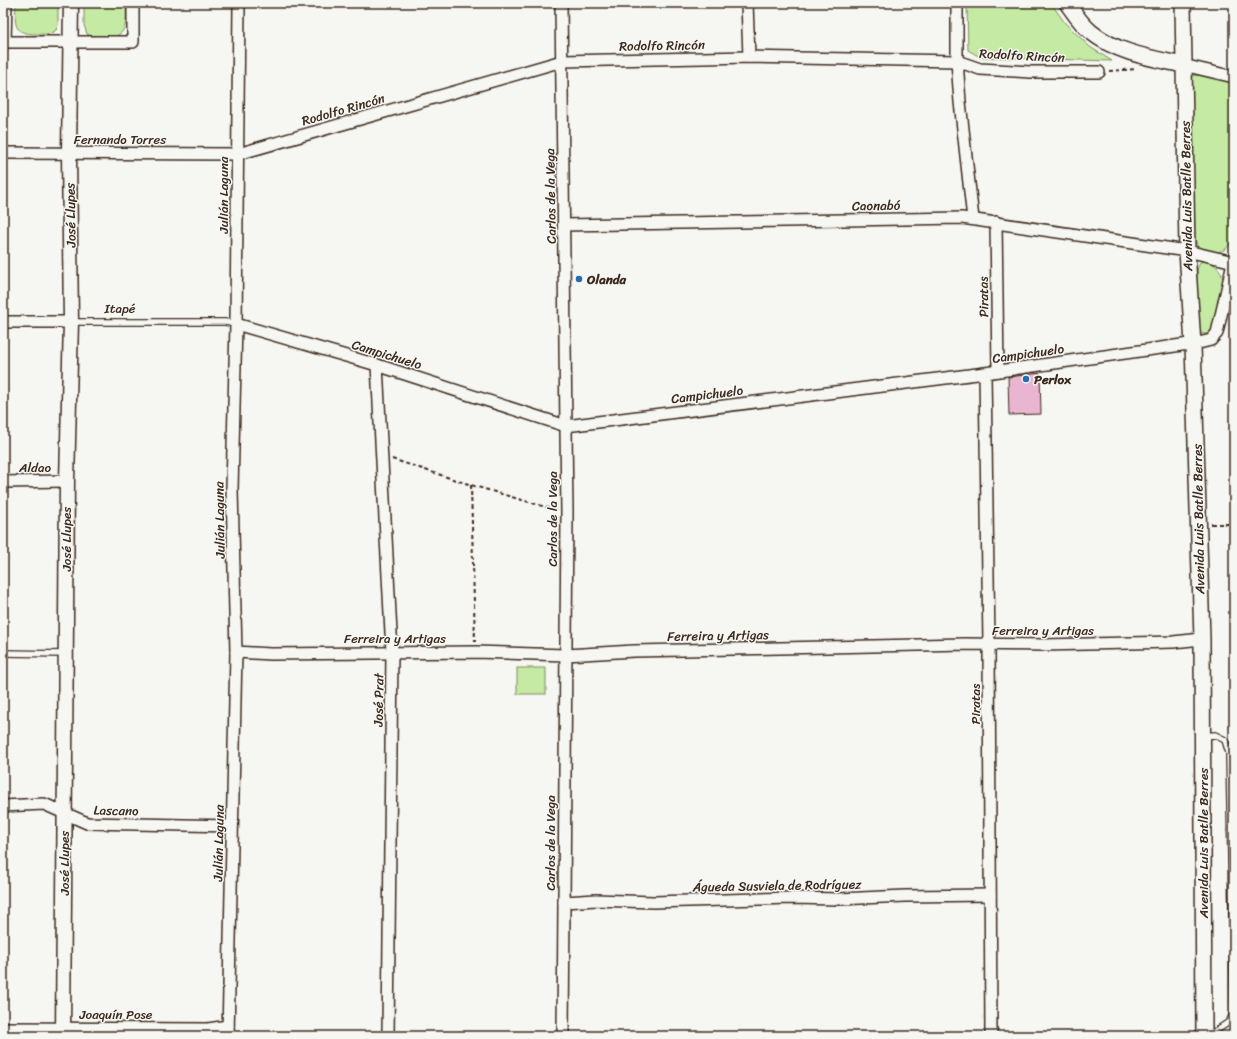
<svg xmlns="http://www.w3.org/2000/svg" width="1237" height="1039" font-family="Sriracha,sans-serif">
	<rect width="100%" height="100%" fill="#f6f6f2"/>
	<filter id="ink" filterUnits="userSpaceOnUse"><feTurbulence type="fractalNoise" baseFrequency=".025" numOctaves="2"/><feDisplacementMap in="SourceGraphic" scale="8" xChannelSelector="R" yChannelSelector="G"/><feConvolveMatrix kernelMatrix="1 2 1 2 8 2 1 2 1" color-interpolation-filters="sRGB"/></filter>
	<g filter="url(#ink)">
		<g fill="#c5eaa4" stroke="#808a61">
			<path d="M16,3H58V25L56,30C51,35 45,34 38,34C12,34 15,25 16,3Z"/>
			<path d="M84,3H126C126,20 129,38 106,37C100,37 93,37 87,34L84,25Z"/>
			<polygon points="967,3 1051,3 1065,23 1090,47 1112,61 980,57 968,50"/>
			<path d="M1198,75L1234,83V232C1230,254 1218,254 1199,250L1195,240L1191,79L1193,76Z"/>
			<path d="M1204,261C1218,263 1224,273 1223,287L1213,329C1209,334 1206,335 1200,333L1197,330V270L1200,262Z"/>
			<rect x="517" y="668" width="29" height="26"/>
		</g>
		<polygon fill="#e9b5d1" stroke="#3b2a1e" points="1040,373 1041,414 1009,415 1008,377"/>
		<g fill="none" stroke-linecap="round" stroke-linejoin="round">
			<defs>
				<g id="service">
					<polyline points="71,322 225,322 236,324"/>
					<polyline points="3,653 65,654"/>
					<polyline points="1202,736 1215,735 1225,740 1229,753 1234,1009"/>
					<polyline points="1208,1036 1229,1022 1234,1012"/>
				</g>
				<g id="minor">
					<polyline points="6,3 5,42 133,42 133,3"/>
					<polyline points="561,3 567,513 563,1036"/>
					<polyline points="747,3 749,57"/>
					<polyline points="957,3 957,61 960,102 973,219"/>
					<polyline points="1183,65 1234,77"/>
					<polyline points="3,153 238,154 562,61 749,57 957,61 980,69 1030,72 1099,72"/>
					<polyline points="996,222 998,371"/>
					<polyline points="564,225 962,218 1187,251 1234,262"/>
					<polyline points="3,322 71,322"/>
					<polyline points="236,324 377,365 566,426 985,373 1203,342 1211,340 1217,333 1234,258"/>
					<polyline points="377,365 392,652 388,1036"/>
					<polyline points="985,373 989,644 991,1036"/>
					<polyline points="3,482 67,481"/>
					<polyline points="236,652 271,654 476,652 566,655 634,651 965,644 1044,645 1173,642 1202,639"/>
					<polyline points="3,806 44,804 87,823 232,826"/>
					<polyline points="564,902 596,900 653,902 791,898 839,899 905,896 990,895"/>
					<polyline points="3,1028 208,1029 228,1026"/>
					<polyline points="228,1036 236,652 232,489 236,324 239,3"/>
				</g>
				<polyline id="tertiary" points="63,1036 67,481 71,322 69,153 71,3"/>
				<g id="secondary">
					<path d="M1067,3C1074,13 1081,24 1091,32C1117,53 1151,58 1183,65"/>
					<polyline points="1183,3 1187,251 1193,345 1202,639 1204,1036"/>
				</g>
			</defs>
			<use href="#service" stroke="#3b2a1e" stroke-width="8"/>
			<use href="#minor" stroke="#3b2a1e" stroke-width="14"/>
			<use href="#tertiary" stroke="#3b2a1e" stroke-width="17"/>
			<use href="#secondary" stroke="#3b2a1e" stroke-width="18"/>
			<g stroke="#3b2a1e" stroke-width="2" stroke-dasharray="4 3" stroke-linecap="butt">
				<polyline points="1109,71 1136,69"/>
				<polyline points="392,459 471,485 556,510"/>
				<polyline points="471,485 475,642"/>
				<polyline points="1211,524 1234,524"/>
			</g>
			<use href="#service" stroke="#f6f6f2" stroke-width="5.5"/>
			<use href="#minor" stroke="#f6f6f2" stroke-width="11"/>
			<use href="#tertiary" stroke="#f6f6f2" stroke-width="14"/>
			<use href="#secondary" stroke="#f6f6f2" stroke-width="15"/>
		</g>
	</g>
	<g fill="#1f6fb2" stroke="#f6f6f2" stroke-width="1.5">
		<circle cx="579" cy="279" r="4"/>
		<circle cx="1026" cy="379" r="4"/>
	</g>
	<g text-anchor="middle" stroke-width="3" stroke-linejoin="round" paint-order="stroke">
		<g font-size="13" fill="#3b2a1e" stroke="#f6f6f2">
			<text transform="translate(662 45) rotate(-1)" y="5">Rodolfo Rincón</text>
			<text transform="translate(1022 55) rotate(3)" y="5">Rodolfo Rincón</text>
			<text transform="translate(343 109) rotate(-16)" y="5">Rodolfo Rincón</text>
			<text x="120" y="144">Fernando Torres</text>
			<text transform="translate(223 195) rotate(-90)" y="5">Julián Laguna</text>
			<text transform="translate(550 196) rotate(-91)" y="5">Carlos de la Vega</text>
			<text transform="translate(1186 196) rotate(-91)" y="5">Avenida Luis Batlle Berres</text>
			<text transform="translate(876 205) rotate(-1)" y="5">Caonabó</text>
			<text transform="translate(70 215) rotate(-91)" y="5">José Llupes</text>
			<text transform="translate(983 297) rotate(-91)" y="5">Piratas</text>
			<text x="120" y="313">Itapé</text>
			<text transform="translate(1028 353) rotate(-8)" y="5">Campichuelo</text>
			<text transform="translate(387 354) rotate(17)" y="5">Campichuelo</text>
			<text transform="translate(707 394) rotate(-7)" y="5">Campichuelo</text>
			<text x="35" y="472">Aldao</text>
			<text transform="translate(552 519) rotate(-90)" y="5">Carlos de la Vega</text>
			<text transform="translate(1198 519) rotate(-91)" y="5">Avenida Luis Batlle Berres</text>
			<text transform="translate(219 520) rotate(-91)" y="5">Julián Laguna</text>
			<text transform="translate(66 539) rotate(-90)" y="5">José Llupes</text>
			<text x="1043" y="635">Ferreira y Artigas</text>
			<text transform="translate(718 635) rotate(-1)" y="5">Ferreira y Artigas</text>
			<text x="395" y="643">Ferreira y Artigas</text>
			<text transform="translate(378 700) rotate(-89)" y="5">José Prat</text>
			<text transform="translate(975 704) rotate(-90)" y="5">Piratas</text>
			<text transform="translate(116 810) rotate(1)" y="5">Lascano</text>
			<text transform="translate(218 843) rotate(-89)" y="5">Julián Laguna</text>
			<text transform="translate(550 843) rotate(-90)" y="5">Carlos de la Vega</text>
			<text transform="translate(1203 843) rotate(-90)" y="5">Avenida Luis Batlle Berres</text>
			<text transform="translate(64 863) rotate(-90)" y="5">José Llupes</text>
			<text transform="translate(777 885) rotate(-1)" y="5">Águeda Susviela de Rodríguez</text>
			<text x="116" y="1019">Joaquín Pose</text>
		</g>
		<g font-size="13" font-weight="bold" fill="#3b2a1e" stroke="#f6f6f2" text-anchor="start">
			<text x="587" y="284">Olanda</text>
			<text x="1034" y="384">Perlox</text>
		</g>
	</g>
	<rect width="1237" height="1039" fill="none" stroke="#f6f6f2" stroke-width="16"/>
	<rect x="8" y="8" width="1221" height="1023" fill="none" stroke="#3b2a1e" stroke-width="1.5" filter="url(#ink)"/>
</svg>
